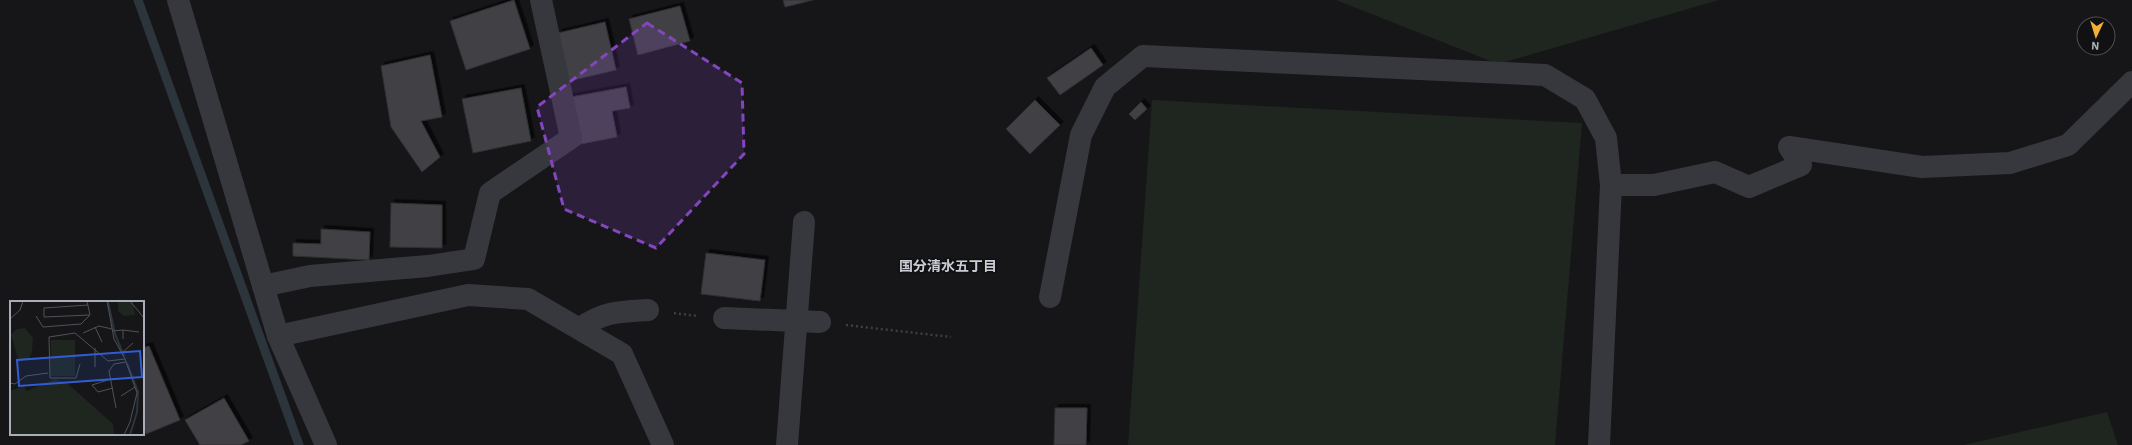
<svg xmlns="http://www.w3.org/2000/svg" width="2132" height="445" font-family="'IBM Plex Sans','Noto Sans JP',sans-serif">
	<defs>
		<filter id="shadow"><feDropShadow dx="3.5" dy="-3.5" stdDeviation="0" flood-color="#0009"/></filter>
	</defs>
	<rect width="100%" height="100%" fill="#161618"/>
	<g fill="#1e261f">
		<polygon points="1336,0 1719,0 1498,64"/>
		<polygon points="1152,100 1582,123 1555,445 1128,445"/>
		<polygon points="2107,412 2118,445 1964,445"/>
	</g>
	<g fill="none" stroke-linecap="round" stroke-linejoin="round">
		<polyline stroke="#2c353c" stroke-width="9" points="138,0 299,445"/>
	</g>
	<g fill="#404145" stroke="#303034" filter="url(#shadow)">
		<polygon points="514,0 530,49 466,70 450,21"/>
		<polygon points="783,0 813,0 785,7"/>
		<polygon points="680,6 690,41 638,55 629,19"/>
		<polygon points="605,22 616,70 569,81 558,33"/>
		<polygon points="1091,48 1103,65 1060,95 1047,78"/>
		<polygon points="430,55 442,117 421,121 440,157 422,172 391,127 381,66"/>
		<polygon points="626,87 630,108 612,111 617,137 576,145 566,98"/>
		<polygon points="521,88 531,141 473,153 462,99"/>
		<polygon points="1035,100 1060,125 1030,154 1006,129"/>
		<polygon points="1141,102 1147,109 1135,120 1129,114"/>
		<polygon points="391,203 442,205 442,248 390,247"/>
		<polygon points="321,229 370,232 369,260 293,256 293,243 321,244"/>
		<polygon points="706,253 765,260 760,301 701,294"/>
		<polygon points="149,346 180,420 146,434 143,426 143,348"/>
		<polygon points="224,398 249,441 241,445 200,445 185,420"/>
		<polygon points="1055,408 1087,408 1086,445 1054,445"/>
	</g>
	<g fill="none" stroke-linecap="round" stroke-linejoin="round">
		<g stroke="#3d3f44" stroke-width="2.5" stroke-dasharray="2 3" stroke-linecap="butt">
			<polyline points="674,313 697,316"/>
			<polyline points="846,325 951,337"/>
		</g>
		<g stroke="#37383d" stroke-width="22">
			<polyline points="178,0 278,336 326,445"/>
			<polyline points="1611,185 1654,185 1715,172 1749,187 1801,165 1789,147 1922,167 2010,163 2068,145 2132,82"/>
			<polyline points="263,286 310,276 428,266 474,259 490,193 571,138 541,0"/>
			<polyline points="1050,297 1081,135 1105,87 1143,56 1545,75 1585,99 1606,138 1611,185 1599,445"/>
			<polyline points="724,318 820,322"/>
			<path d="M580,328C605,311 618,312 648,310"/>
			<polyline points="278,336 468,295 528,299 622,354 663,445"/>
			<polyline points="787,445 804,222"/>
		</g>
	</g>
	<path fill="#8446be" fill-opacity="0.2" stroke="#8446be" stroke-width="3" stroke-dasharray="8 5" stroke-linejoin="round" d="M647,23L742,83L744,154L656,248L564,209L537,107Z"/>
	<g text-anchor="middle" stroke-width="3.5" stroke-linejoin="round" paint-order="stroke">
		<g font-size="14" font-weight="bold" fill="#c9ccd4" stroke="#111113">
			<text x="948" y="271">国分清水五丁目</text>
		</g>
	</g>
	<g transform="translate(10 301)">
		<rect width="134" height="134" fill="#161618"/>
		<path d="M108,0H123L125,14L114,15L108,10ZM15,27L23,37L22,51L19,58L9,61L1,34L7,28ZM41,39H65V75H40ZM45,78L57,82L103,123L104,134H0V90L13,85L17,90Z" fill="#1e261f"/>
		<path fill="none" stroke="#2c353c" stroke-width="2" d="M98,1L105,33L114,55M117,62L128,91L127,111L120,134"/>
		<path fill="none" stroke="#505258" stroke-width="1" d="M77,0L80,14M97,0L104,38L115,58L127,92L120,121L114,134M120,0L134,17M78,4L34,7V16L80,14M26,15L33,26L71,23L80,14M0,18L10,9L13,0M85,26L92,41M113,29L129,31M102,30L113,29V38M73,32L89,25L102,28M112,52L123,42M70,63L66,77H40L39,36L65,32L98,60L115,58M85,66V47M101,78L82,84L88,91L103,87M0,82L5,83L16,75L38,72M111,95L125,86M106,107L99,70L104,63L116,61"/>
		<path fill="#325cd3" fill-opacity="0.15" stroke="#325cd3" stroke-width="2" d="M130,50L132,76L9,85L7,59Z"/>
		<rect width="134" height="134" fill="none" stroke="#a8adb8" stroke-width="2"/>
	</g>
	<g transform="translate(2096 36) rotate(184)"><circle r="19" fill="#111113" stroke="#4d4f55"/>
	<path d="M0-3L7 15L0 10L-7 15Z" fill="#f2b134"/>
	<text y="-6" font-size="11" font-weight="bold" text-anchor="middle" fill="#a8adb8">N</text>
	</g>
</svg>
